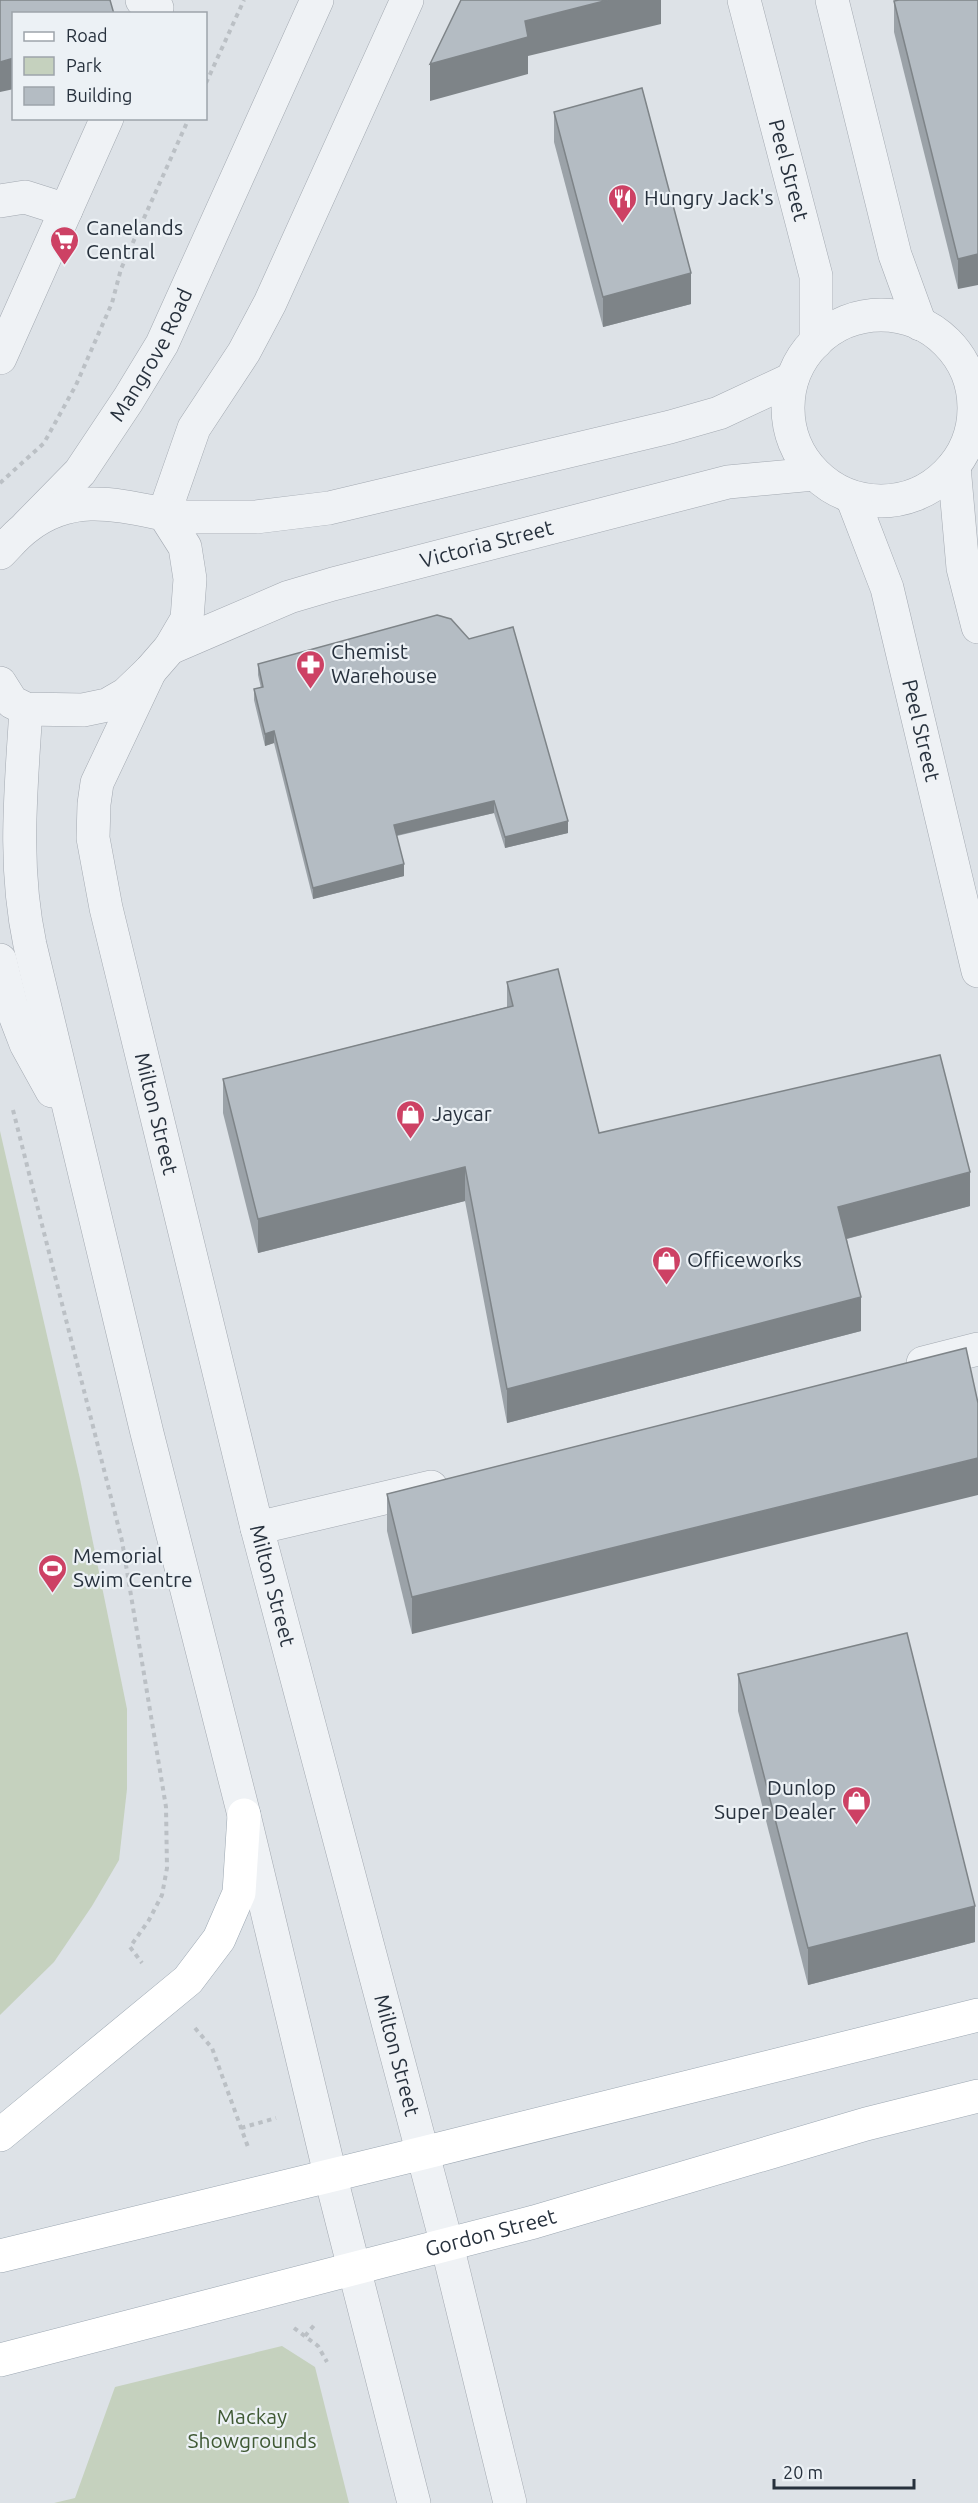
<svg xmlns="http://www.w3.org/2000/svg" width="978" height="2503" font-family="Ubuntu,sans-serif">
	<rect width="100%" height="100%" fill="#dde2e7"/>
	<g fill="#c5d1be">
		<polygon points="0,1131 80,1479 127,1709 127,1789 119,1860 92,1906 54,1962 0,2015"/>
		<polygon points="282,2346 315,2367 349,2503 54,2503 75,2498 115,2387"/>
	</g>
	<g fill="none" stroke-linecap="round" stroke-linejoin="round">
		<defs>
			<g id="minor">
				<polyline points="142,0 157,8"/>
				<path id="s1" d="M744,0L816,276V342"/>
				<polyline points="832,0 895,255 920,324"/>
				<polyline points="0,201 25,197 66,210"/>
				<circle cx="881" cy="408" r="93"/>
				<polyline points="0,358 107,118"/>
				<polyline points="954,466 963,568 978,627"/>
				<path id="s2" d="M852,497L887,588L978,971"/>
				<polyline points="164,514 194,428 244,352 270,303 407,0"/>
				<polyline points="167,517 256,517 329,508 670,427 719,413 792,379"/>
				<path id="s3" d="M27,526L80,472L128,400L162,344L317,0"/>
				<path d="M0,553C9,544 17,534 27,527C71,493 114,504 164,514L185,547L190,579L187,619L170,648L150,671L126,694L107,705L83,710L26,709L12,702L0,683"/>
				<path id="s4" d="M170,648L289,597L333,584L728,482L814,474"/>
				<path id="s5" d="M150,671L97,783L94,804L93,838L106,908L257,1528L447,2245L510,2503"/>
				<path d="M26,709C21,790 13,865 30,945L147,1433L244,1815L330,2174L414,2503"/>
				<polyline points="0,960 11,1005 26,1044 52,1091"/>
				<polyline points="923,1363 978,1349"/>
				<polyline points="257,1528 431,1487"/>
			</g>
			<g id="major">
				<polyline points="0,2135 188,1980 219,1939 239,1893 244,1815"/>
				<polyline points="0,2256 423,2153 978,2015"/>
				<path id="s6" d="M0,2360L534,2222L866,2124L978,2096"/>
			</g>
		</defs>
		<use href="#minor" stroke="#a3a9b1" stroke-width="34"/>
		<use href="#major" stroke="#9ca7b2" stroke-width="34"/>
		<g stroke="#bbc0c5" stroke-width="4" stroke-dasharray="4.5 4.5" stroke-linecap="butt">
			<polyline points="206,83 244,0"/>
			<polyline points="0,483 44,443 76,385 112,303 121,269 189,118"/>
			<polyline points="13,1110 122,1541 166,1807 167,1868 162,1895 149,1920 130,1947 142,1963"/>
			<polyline points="195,2028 212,2048 248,2147"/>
			<polyline points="241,2128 276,2118"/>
			<polyline points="294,2328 318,2346 327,2362"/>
			<polyline points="305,2336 316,2323"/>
		</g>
		<use href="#minor" stroke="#eff2f5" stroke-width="33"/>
		<use href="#major" stroke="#fff" stroke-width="33"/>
	</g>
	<g fill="#9ba2a8">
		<polygon points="978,0 958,289 894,32 894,1"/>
		<polygon points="554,112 691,304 603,327 554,142"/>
		<polygon points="258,664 568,833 505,848 494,813 397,836 404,876 313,899 274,743 265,746 254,700 254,689 261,688 258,675"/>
		<polygon points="507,982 599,1133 970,1206 847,1239 861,1331 507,1423 465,1201 258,1253 223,1113 223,1079 507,1007"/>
		<polygon points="966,1348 412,1634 387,1531 387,1494"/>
		<polygon points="738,1674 975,1942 808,1985 738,1711"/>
	</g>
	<g fill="#7e8488">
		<polygon points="608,0 661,0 661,24 528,56 528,74 430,101 430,64 525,21"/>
		<polygon points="14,58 14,89 0,92 0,62"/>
		<polygon points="978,254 978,285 958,289 958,259"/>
		<polygon points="691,273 691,304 603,327 603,297"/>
		<polygon points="274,731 274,743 265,746 265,734"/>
		<polygon points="494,801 494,813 394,836 394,825"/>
		<polygon points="568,821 568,833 505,848 505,837"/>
		<polygon points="404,864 404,876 313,899 313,888"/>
		<polygon points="465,1167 465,1201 258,1253 258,1219"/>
		<polygon points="970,1172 970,1206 838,1241 838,1207"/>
		<polygon points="861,1297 861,1331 507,1423 507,1389"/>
		<polygon points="978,1458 978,1495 412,1634 412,1597"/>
		<polygon points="975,1906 975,1942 808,1985 808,1948"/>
	</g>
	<g fill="#b4bcc3" stroke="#7e8488" stroke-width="1.5">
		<polygon points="0,0 110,0 114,14 14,14 14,58 0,62"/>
		<polygon points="461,0 608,0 525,21 528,37 430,64"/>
		<polygon points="899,0 978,0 978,254 958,259 894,1"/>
		<polygon points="642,88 691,273 603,297 554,112"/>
		<polygon points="437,615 451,619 469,639 513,627 568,821 505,837 494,801 394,825 404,864 313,888 274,731 265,734 254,689 263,687 258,664"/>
		<polygon points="558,969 599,1133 940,1055 970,1172 838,1207 861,1297 507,1389 465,1167 258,1219 223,1079 513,1006 507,982"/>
		<polygon points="966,1348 978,1403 978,1458 412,1597 387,1494"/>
		<polygon points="907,1633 975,1906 808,1948 738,1674"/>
	</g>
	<defs>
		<symbol id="restaurant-pin" viewBox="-11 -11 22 30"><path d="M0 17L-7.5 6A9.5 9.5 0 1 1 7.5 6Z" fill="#cd4164" stroke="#ecf1f5"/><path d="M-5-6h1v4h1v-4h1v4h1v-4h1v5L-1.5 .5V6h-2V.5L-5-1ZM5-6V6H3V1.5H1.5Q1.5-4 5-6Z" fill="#fff"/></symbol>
		<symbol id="supermarket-pin" viewBox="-11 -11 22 30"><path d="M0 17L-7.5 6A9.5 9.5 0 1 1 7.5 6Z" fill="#cd4164" stroke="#ecf1f5"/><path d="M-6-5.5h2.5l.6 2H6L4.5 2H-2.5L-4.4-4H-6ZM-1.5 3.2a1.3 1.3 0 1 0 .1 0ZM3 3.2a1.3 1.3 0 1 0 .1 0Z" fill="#fff"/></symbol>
		<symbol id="pharmacy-pin" viewBox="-11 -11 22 30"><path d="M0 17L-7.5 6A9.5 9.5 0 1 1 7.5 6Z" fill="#cd4164" stroke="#ecf1f5"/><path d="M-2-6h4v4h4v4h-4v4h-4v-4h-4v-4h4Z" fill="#fff"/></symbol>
		<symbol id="shop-pin" viewBox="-11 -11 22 30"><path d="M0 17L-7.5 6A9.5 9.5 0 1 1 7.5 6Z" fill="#cd4164" stroke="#ecf1f5"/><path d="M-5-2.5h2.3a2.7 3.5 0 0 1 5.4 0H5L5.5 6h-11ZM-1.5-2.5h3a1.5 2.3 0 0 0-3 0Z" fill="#fff"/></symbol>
		<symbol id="stadium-pin" viewBox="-11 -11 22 30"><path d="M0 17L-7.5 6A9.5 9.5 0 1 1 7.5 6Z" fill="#cd4164" stroke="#ecf1f5"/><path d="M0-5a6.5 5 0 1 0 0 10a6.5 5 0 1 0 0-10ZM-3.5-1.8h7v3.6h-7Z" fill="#fff"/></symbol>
	</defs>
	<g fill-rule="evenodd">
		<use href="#restaurant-pin" x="606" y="182" width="33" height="45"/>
		<use href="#supermarket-pin" x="48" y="224" width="33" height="45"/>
		<use href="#pharmacy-pin" x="294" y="648" width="33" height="45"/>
		<use href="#shop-pin" x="394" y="1098" width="33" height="45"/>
		<use href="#shop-pin" x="650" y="1244" width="33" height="45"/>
		<use href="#stadium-pin" x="36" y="1552" width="33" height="45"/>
		<use href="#shop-pin" x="840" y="1784" width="33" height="45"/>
	</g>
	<g text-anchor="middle" stroke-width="4.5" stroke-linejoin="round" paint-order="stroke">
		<g font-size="21" fill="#27313d" stroke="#ecf1f5">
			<text dy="7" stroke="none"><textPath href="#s1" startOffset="176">Peel Street</textPath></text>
			<text dy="7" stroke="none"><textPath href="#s3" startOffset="213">Mangrove Road</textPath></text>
			<text dy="7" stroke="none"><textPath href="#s4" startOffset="334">Victoria Street</textPath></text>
			<text dy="7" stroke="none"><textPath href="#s2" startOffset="244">Peel Street</textPath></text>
			<text dy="7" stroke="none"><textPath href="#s5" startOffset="462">Milton Street</textPath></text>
			<text dy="7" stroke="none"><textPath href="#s5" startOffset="948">Milton Street</textPath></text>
			<text dy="7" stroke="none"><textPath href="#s5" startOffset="1434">Milton Street</textPath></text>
			<text dy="7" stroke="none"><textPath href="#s6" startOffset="507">Gordon Street</textPath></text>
		</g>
		<g font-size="21" fill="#27313d" stroke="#ecf1f5" text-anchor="start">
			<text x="644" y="205">Hungry Jack's</text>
			<text x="86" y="235">Canelands<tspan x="86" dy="24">Central</tspan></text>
			<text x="331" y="659">Chemist<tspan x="331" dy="24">Warehouse</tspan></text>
			<text x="432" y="1121">Jaycar</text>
			<text x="687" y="1267">Officeworks</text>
			<text x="73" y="1563">Memorial<tspan x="73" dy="24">Swim Centre</tspan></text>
			<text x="836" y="1795" text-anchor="end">Dunlop<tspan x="836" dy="24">Super Dealer</tspan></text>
		</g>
		<g font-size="21" fill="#3f5934" stroke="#ecf1f5">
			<text x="252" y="2424">Mackay<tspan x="252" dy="24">Showgrounds</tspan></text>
		</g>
	</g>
	<rect x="12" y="12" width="195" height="108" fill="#ecf1f5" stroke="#9da4ab" stroke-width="1.5"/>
	<rect x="24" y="32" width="30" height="9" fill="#ffffff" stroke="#9da4ab" stroke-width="1.5"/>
	<text x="66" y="42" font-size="18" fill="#27313d">Road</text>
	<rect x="24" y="57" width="30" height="18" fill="#c5d1be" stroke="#9da4ab" stroke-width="1.5"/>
	<text x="66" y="72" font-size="18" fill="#27313d">Park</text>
	<rect x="24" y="87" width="30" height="18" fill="#b4bcc3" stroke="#9da4ab" stroke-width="1.5"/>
	<text x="66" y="102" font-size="18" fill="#27313d">Building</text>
	<path d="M774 2479v9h140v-9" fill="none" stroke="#27313d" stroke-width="3"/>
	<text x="783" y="2479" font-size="18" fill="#27313d" stroke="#ecf1f5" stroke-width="4.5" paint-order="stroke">20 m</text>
</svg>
